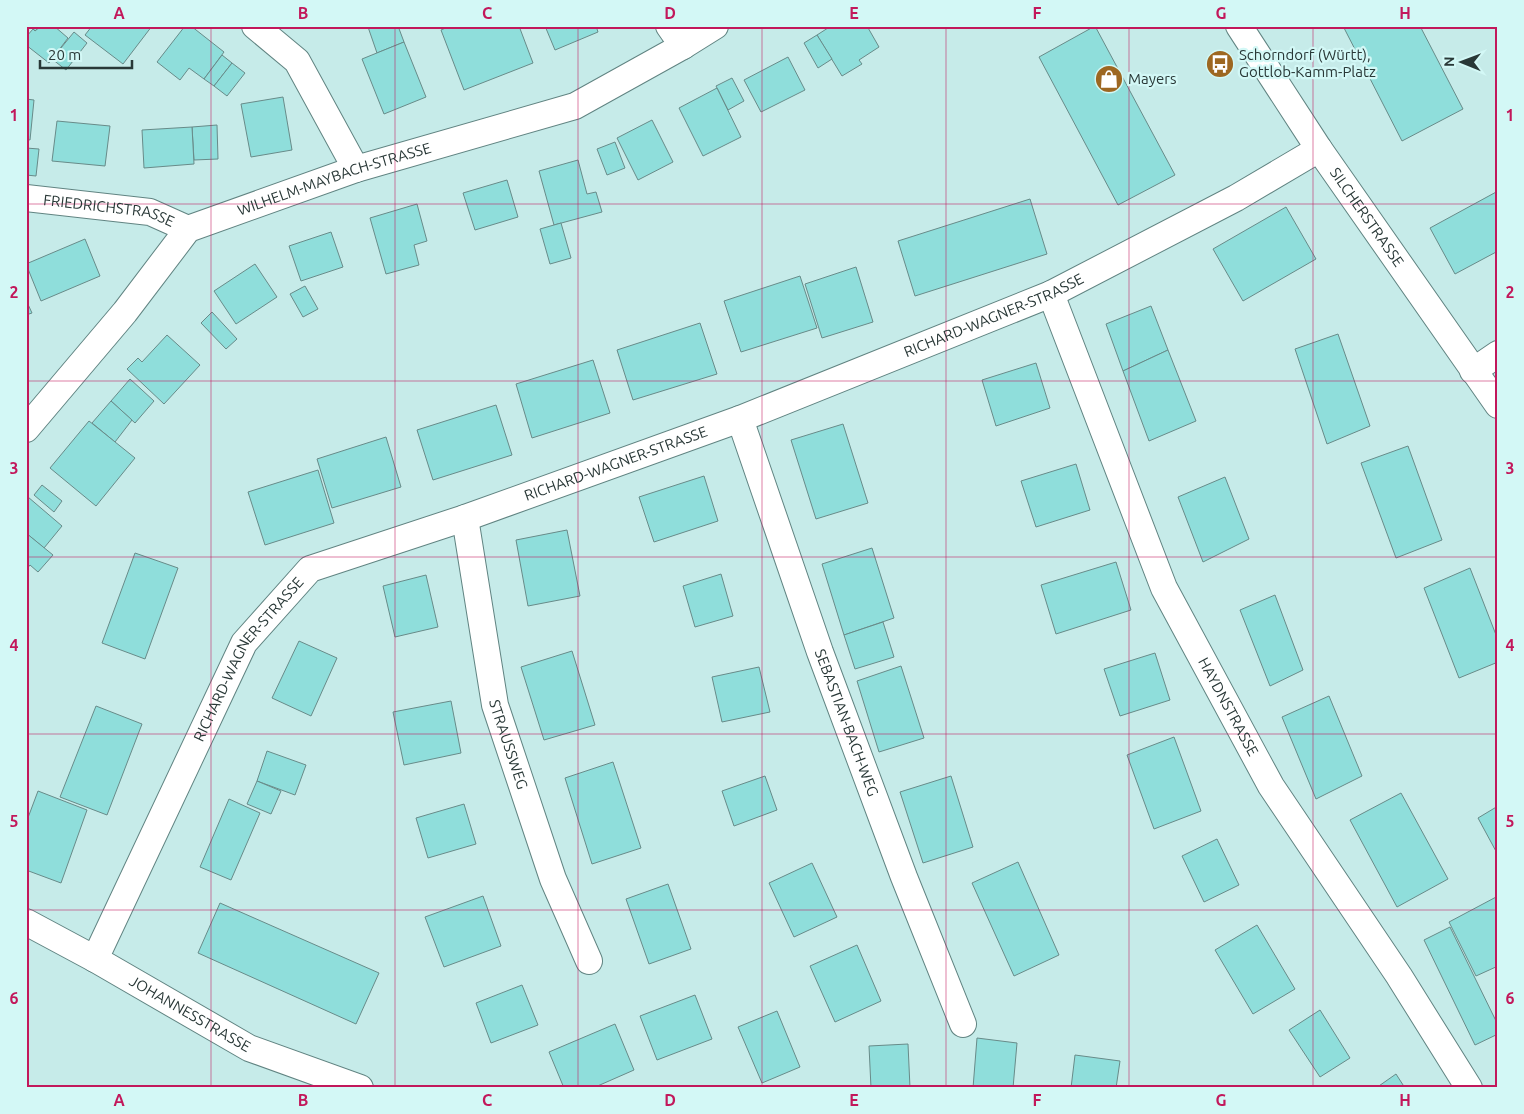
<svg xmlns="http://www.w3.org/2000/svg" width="1524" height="1114" font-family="Ubuntu,sans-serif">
	<rect width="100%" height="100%" fill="#c6ebe9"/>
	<g fill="#8fdedb" stroke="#688b89">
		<polygon points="31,26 41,26 35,31"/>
		<polygon points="41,26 54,26 68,38 49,63 26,45 26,37 33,29 35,31"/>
		<polygon points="92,26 152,26 123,64 85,35"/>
		<polygon points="185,26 191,26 224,52 204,79 189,68 180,80 157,62"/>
		<polygon points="369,26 398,26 404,42 377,53 368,27"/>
		<polygon points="450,26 519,26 533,63 464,90 441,30"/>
		<polygon points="545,26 596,26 598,32 555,50"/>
		<polygon points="831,26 867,26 879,47 859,60 862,64 842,76 817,35"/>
		<polygon points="1095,26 1175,175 1118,205 1039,57"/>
		<polygon points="1343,26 1420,26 1463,109 1402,141"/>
		<polygon points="74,32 87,43 66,70 52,59"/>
		<polygon points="817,35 832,59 818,68 804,43"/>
		<polygon points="404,42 426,97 384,114 362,59"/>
		<polygon points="222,55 232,63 214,86 204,79"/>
		<polygon points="788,57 805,90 761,112 744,80"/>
		<polygon points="232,63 245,73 227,96 214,86"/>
		<polygon points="732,78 744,101 728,110 716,86"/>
		<polygon points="717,88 741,137 703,156 679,108"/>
		<polygon points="283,97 292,150 251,157 241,104"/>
		<polygon points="26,99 34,100 30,140 26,139"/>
		<polygon points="652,120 673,162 638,180 617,138"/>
		<polygon points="57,121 110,126 105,166 52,161"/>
		<polygon points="217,125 218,159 194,160 192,127"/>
		<polygon points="192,127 194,164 144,168 142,130"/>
		<polygon points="615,142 625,168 607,175 597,149"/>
		<polygon points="26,148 39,149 36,176 26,175"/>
		<polygon points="578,160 587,194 596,192 602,212 554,225 539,171"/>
		<polygon points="507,180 518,217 475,230 463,193"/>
		<polygon points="1498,191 1498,251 1455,274 1430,228"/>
		<polygon points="1030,199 1047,254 915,296 898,241"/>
		<polygon points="417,204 427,241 414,245 419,265 386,274 370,218"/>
		<polygon points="1286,207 1316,259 1243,301 1213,249"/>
		<polygon points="561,223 571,258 550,264 540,229"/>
		<polygon points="331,232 343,267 301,281 289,246"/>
		<polygon points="85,239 100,276 41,301 26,264"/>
		<polygon points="255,264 277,297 236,324 214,291"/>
		<polygon points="856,267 873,322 822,338 805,284"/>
		<polygon points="800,276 817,328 741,352 724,301"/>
		<polygon points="305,286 318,309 303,317 290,294"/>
		<polygon points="26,300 32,313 26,315"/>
		<polygon points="1151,306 1168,350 1123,371 1106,324"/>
		<polygon points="212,312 237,339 226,349 201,323"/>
		<polygon points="700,323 717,374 633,400 617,350"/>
		<polygon points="1338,334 1370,426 1327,444 1295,349"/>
		<polygon points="167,335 200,365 164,404 127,369 138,358 142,362"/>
		<polygon points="1168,350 1196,421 1149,441 1123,371"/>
		<polygon points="593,360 610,413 532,438 516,384"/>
		<polygon points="1036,363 1050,408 996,426 982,380"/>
		<polygon points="130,379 154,401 135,423 111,401"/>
		<polygon points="111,401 132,420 115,442 92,423"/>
		<polygon points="496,405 512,455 433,480 417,430"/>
		<polygon points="89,421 135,458 96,506 50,468"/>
		<polygon points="843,424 868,503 816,519 791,440"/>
		<polygon points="386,437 401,487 332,508 317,459"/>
		<polygon points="1408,446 1442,540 1396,558 1361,463"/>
		<polygon points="1076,464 1090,510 1036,527 1021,481"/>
		<polygon points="318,470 334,523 265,545 248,492"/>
		<polygon points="704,476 718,521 654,542 639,497"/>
		<polygon points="1225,477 1249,539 1203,562 1178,497"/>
		<polygon points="42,485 62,501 54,512 34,495"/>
		<polygon points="28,497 62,526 44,548 26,533 26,499"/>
		<polygon points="567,530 580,596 528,606 516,540"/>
		<polygon points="26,533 53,555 38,572 30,565 26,570"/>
		<polygon points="872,548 894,618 844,635 822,564"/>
		<polygon points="135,553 178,568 145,659 102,643"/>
		<polygon points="1116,562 1131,610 1056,634 1041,585"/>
		<polygon points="1470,568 1498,640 1498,662 1459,678 1424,588"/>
		<polygon points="721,574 733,616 695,627 683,586"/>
		<polygon points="426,575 438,627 395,637 383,586"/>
		<polygon points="1275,595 1303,670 1270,686 1240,610"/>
		<polygon points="883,622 894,657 855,669 844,635"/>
		<polygon points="299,641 337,658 311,716 272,698"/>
		<polygon points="572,651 595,725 544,740 521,667"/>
		<polygon points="1155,653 1170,700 1120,716 1104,669"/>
		<polygon points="901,666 924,738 879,752 857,681"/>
		<polygon points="759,667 770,712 722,722 712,677"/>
		<polygon points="1329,696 1362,776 1316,799 1282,717"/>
		<polygon points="451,701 461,753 404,765 393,712"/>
		<polygon points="96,706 142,724 107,815 60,797"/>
		<polygon points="1174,737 1201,811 1154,829 1127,755"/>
		<polygon points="267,751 306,765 295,795 257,781"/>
		<polygon points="613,762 641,848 592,864 565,778"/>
		<polygon points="765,776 777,810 734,826 722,791"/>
		<polygon points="951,776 973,847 923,863 900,792"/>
		<polygon points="257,781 281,791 271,814 247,804"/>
		<polygon points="38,791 87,810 61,883 26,870 26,823"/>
		<polygon points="1401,793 1448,879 1397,907 1350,820"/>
		<polygon points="229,799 260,813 231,880 200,867"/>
		<polygon points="464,804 476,844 428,858 416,818"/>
		<polygon points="1498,806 1498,855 1478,818"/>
		<polygon points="1217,839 1239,885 1204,902 1182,856"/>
		<polygon points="1018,862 1059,955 1014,976 972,883"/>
		<polygon points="812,863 837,917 794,937 769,883"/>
		<polygon points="668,884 691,949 649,964 626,899"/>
		<polygon points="483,896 501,946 444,967 425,917"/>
		<polygon points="1498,896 1498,966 1476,976 1449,922"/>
		<polygon points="220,903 379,973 356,1024 198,953"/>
		<polygon points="1257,925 1295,989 1253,1014 1215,950"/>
		<polygon points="1450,927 1498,1025 1498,1034 1475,1045 1424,940"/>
		<polygon points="857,945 881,1001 835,1022 810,966"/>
		<polygon points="522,985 538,1025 491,1043 476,1003"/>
		<polygon points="695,995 712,1039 657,1060 640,1016"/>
		<polygon points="1320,1010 1350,1058 1320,1077 1289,1030"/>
		<polygon points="777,1011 800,1067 762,1083 738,1027"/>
		<polygon points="615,1024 634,1070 593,1088 564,1088 549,1052"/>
		<polygon points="977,1038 1017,1043 1013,1088 973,1088"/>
		<polygon points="908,1044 910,1088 871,1088 869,1046"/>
		<polygon points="1075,1055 1120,1061 1116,1088 1071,1088"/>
		<polygon points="1396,1074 1405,1088 1376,1088"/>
	</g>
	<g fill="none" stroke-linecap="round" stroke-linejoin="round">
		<defs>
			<g id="minor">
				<polyline points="255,26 297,61 356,169"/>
				<polyline points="669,26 683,46"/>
				<path id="s1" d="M1239,26L1319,149L1498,405"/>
				<path id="s2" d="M26,198L150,212L188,229"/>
				<path id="s3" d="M1051,294L1164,588L1271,786L1399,976L1469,1088"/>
				<polyline points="1473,371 1498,354"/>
				<path id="s4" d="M740,419L820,652L904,877L963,1024"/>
				<path id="s5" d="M26,429L125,312L188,229L356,169L575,106L683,46L715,26"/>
				<path id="s6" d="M465,518L495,705L553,879L589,961"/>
				<path id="s7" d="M26,922L95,959L249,1048L360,1088"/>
				<path id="s8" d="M95,959L244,643L310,569L465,518L740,419L1051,294L1236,198L1319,149"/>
			</g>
		</defs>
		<use href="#minor" stroke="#618482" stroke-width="28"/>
		<use href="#minor" stroke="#fff" stroke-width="26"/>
	</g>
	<path fill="none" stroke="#c2185b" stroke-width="1" stroke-opacity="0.55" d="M211,26V1088M395,26V1088M578,26V1088M762,26V1088M946,26V1088M1129,26V1088M1313,26V1088M26,204H1498M26,381H1498M26,557H1498M26,734H1498M26,910H1498"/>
	<defs>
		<symbol id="bus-disc" viewBox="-11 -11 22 22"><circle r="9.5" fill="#9d6721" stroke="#d3f8f6"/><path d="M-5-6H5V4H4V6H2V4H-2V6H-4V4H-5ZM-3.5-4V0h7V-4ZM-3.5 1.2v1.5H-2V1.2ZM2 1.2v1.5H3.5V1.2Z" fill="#fff"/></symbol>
		<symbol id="shop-disc" viewBox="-11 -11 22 22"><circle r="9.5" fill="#9d6721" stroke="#d3f8f6"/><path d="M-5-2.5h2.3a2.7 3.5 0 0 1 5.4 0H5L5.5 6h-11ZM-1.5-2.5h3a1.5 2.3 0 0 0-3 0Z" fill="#fff"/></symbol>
	</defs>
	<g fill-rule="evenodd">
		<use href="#bus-disc" x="1204" y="48" width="32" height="32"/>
		<use href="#shop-disc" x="1093" y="63" width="32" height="32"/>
	</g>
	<g text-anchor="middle" stroke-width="4.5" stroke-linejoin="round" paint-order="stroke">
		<g font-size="15" fill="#293837" stroke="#d3f8f6" text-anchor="start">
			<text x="1239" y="60">Schorndorf (Württ),<tspan x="1239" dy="17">Gottlob-Kamm-Platz</tspan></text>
			<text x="1128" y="84">Mayers</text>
		</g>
		<g font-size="15" fill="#293837" stroke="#d3f8f6">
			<text dy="5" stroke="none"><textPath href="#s5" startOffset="412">WILHELM-MAYBACH-STRASSE</textPath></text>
			<text dy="5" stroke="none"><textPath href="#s2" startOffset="84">FRIEDRICHSTRASSE</textPath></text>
			<text dy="5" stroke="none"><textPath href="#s1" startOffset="230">SILCHERSTRASSE</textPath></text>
			<text dy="5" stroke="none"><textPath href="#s8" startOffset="1178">RICHARD-WAGNER-STRASSE</textPath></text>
			<text dy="5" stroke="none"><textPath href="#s8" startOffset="772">RICHARD-WAGNER-STRASSE</textPath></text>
			<text dy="5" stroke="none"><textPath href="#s8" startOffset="338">RICHARD-WAGNER-STRASSE</textPath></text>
			<text dy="5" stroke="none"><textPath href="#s3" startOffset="450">HAYDNSTRASSE</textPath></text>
			<text dy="5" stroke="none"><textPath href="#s4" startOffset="322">SEBASTIAN-BACH-WEG</textPath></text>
			<text dy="5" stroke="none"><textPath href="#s6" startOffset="231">STRAUSSWEG</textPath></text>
			<text dy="5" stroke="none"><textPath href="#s7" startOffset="188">JOHANNESSTRASSE</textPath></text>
		</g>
	</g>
	<rect width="1524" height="1114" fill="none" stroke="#d3f8f6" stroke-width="55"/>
	<g transform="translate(1462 62) rotate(271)" stroke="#d3f8f6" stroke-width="4" paint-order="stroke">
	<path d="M0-4L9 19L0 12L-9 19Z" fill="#293837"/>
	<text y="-8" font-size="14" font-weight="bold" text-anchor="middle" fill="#293837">N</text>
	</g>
	<path d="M40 60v8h92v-8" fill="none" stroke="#293837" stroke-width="2.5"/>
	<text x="48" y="60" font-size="15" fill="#293837" stroke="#d3f8f6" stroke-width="4" paint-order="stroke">20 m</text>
	<rect x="28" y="28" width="1468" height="1058" fill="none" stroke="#c2185b" stroke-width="2"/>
	<g font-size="16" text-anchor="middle" font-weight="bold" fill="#c2185b">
		<text x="119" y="19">A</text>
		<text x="303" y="19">B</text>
		<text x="487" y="19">C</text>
		<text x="670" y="19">D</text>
		<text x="854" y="19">E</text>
		<text x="1037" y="19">F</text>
		<text x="1221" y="19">G</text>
		<text x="1405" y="19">H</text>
		<text x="14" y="121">1</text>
		<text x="1510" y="121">1</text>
		<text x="14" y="298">2</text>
		<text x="1510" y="298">2</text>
		<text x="14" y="474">3</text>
		<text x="1510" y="474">3</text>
		<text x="14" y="651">4</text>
		<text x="1510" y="651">4</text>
		<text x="14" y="827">5</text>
		<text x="1510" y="827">5</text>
		<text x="14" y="1004">6</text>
		<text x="1510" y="1004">6</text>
		<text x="119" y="1106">A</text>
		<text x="303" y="1106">B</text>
		<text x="487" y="1106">C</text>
		<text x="670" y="1106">D</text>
		<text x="854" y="1106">E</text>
		<text x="1037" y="1106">F</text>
		<text x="1221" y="1106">G</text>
		<text x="1405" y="1106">H</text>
	</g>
</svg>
